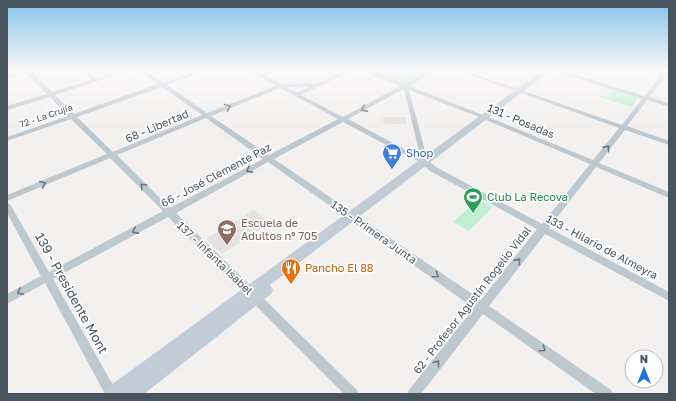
<svg xmlns="http://www.w3.org/2000/svg" width="676" height="401" font-family="'Golos Text',sans-serif">
	<rect width="100%" height="100%" fill="#f3f0f0"/>
	<g fill="#e4e1e2">
		<polygon points="385,117 406,117 407,124 386,124 382,120"/>
		<polygon points="254,210 270,223 222,254 206,239"/>
	</g>
	<g fill="#c0efd2">
		<polygon points="363,70 435,70 406,87"/>
		<polygon points="614,90 636,97 638,99 631,107 600,97 601,95 608,97"/>
		<polygon points="478,199 493,207 469,231 453,222"/>
	</g>
	<g fill="none" stroke-linecap="round" stroke-linejoin="round">
		<path fill="#bec8cf" fill-rule="evenodd" d="M23,70H32L30,71L52,92L91,80L81,70H86L96,79L123,70H131L55,95L74,114L158,84L139,70H145L163,83L200,70H207L167,85L207,113L276,86L249,70H255L262,74L270,70H277L266,76L281,84L317,83L347,70H353L301,95L343,117L400,86L361,70H368L404,84L431,70H437L409,86L488,117L593,160L619,128L456,70H463L622,125L642,99L551,70H559L645,96L665,70H669V72L650,97L669,103V107L647,100L627,126L669,141V145L625,130L599,163L669,192V198L596,167L549,228L669,292V301L545,234L489,306L611,390L613,394H596L483,314L421,394H407L409,390L474,308L268,162L176,213L357,390L359,394H344L168,217L53,279L118,394H105L45,283L7,304V294L41,276L7,213V203L10,204L49,272L163,211L110,158L7,201V195L107,154L71,119L7,141V137L68,116L50,97L7,110V106L47,94L26,73L7,78V74ZM162,87L202,115L113,152L77,117ZM286,87H310L297,92ZM280,88L338,119L269,155L211,116ZM404,89L420,155L419,157L348,119ZM409,90L484,119L590,164L542,224L436,167L426,159V155ZM206,118L263,159L170,208L117,155ZM343,122L411,158L420,162L430,171L537,229L481,300L274,159Z"/>
		<g fill="#c1ccd6" fill-rule="evenodd">
			<polygon points="543,70 551,70 270,285 273,290 271,294 144,394 104,394 107,388"/>
			<polygon points="645,70 656,70 669,74 669,78"/>
		</g>
	</g>
	<defs><path id="oneway-chevron" d="M-2-3.5L2.5 0L-2 3.5" fill="none" stroke-width="1.6" stroke-linecap="round" stroke-linejoin="round"/></defs>
	<g stroke="#6b777f">
		<use href="#oneway-chevron" transform="translate(228 107) rotate(-23)"/>
		<use href="#oneway-chevron" transform="translate(364 109) rotate(152)"/>
		<use href="#oneway-chevron" transform="translate(607 148) rotate(-51)"/>
		<use href="#oneway-chevron" transform="translate(249 170) rotate(152)"/>
		<use href="#oneway-chevron" transform="translate(43 184) rotate(-22)"/>
		<use href="#oneway-chevron" transform="translate(143 186) rotate(-135)"/>
		<use href="#oneway-chevron" transform="translate(135 231) rotate(152)"/>
		<use href="#oneway-chevron" transform="translate(518 261) rotate(-51)"/>
		<use href="#oneway-chevron" transform="translate(436 275) rotate(35)"/>
		<use href="#oneway-chevron" transform="translate(20 292) rotate(152)"/>
		<use href="#oneway-chevron" transform="translate(543 349) rotate(35)"/>
		<use href="#oneway-chevron" transform="translate(437 363) rotate(-52)"/>
	</g>
	<linearGradient id="sky" x2="0" y2="1"><stop stop-color="#84c2e9"/><stop offset="0.56" stop-color="#faf8f8"/><stop offset="1" stop-color="#faf8f8" stop-opacity="0"/></linearGradient>
	<rect width="676" height="126" fill="url(#sky)"/>
	<defs>
		<symbol id="supermarket-pin" viewBox="-11 -11 22 30"><path d="M0 17L-7.5 6A9.5 9.5 0 1 1 7.5 6Z" fill="#3f7fe0" stroke="#fff"/><path d="M-6-5.5h2.5l.6 2H6L4.5 2H-2.5L-4.4-4H-6ZM-1.5 3.2a1.3 1.3 0 1 0 .1 0ZM3 3.2a1.3 1.3 0 1 0 .1 0Z" fill="#fff"/></symbol>
		<symbol id="stadium-pin" viewBox="-11 -11 22 30"><path d="M0 17L-7.5 6A9.5 9.5 0 1 1 7.5 6Z" fill="#2e9e5b" stroke="#fff"/><path d="M0-5a6.5 5 0 1 0 0 10a6.5 5 0 1 0 0-10ZM-3.5-1.8h7v3.6h-7Z" fill="#fff"/></symbol>
		<symbol id="school-pin" viewBox="-11 -11 22 30"><path d="M0 17L-7.5 6A9.5 9.5 0 1 1 7.5 6Z" fill="#8d6e63" stroke="#fff"/><path d="M0-5L7-2L0 1L-7-2ZM-4 1L0 2.5L4 1V4Q0 6-4 4Z" fill="#fff"/></symbol>
		<symbol id="restaurant-pin" viewBox="-11 -11 22 30"><path d="M0 17L-7.5 6A9.5 9.5 0 1 1 7.5 6Z" fill="#e8710a" stroke="#fff"/><path d="M-5-6h1v4h1v-4h1v4h1v-4h1v5L-1.5 .5V6h-2V.5L-5-1ZM5-6V6H3V1.5H1.5Q1.5-4 5-6Z" fill="#fff"/></symbol>
	</defs>
	<g fill-rule="evenodd">
		<use href="#supermarket-pin" x="381" y="142" width="22" height="30"/>
		<use href="#stadium-pin" x="462" y="186" width="22" height="30"/>
		<use href="#school-pin" x="216" y="218" width="22" height="30"/>
		<use href="#restaurant-pin" x="280" y="257" width="22" height="30"/>
	</g>
	<g text-anchor="middle" stroke-width="3.5" stroke-linejoin="round" paint-order="stroke">
		<g font-size="9" fill="#48545d" stroke="#fff">
			<text transform="translate(46 116) rotate(-19)" y="3">72 - La Crujía</text>
		</g>
		<g font-size="11" fill="#48545d" stroke="#fff">
			<text transform="translate(521 121) rotate(23)" y="4">131 - Posadas</text>
			<text transform="translate(157 126) rotate(-23)" y="4">68 - Libertad</text>
			<text transform="translate(216 175) rotate(-28)" y="4">66 - José Clemente Paz</text>
			<text transform="translate(374 232) rotate(35)" y="4">135 - Primera Junta</text>
			<text transform="translate(602 247) rotate(28)" y="4">133 - Hilario de Almeyra</text>
			<text transform="translate(215 258) rotate(44)" y="4">137 - Infanta Isabel</text>
			<text transform="translate(472 300) rotate(-52)" y="4">62 - Profesor Agustín Rogelio Vidal</text>
		</g>
		<g font-size="11" fill="#366cbe" stroke="#fff" text-anchor="start">
			<text x="406" y="157">Shop</text>
		</g>
		<g font-size="11" fill="#27864d" stroke="#fff" text-anchor="start">
			<text x="487" y="201">Club La Recova</text>
		</g>
		<g font-size="11" fill="#785e54" stroke="#fff" text-anchor="start">
			<text x="241" y="227">Escuela de<tspan x="241" dy="13">Adultos nº 705</tspan></text>
		</g>
		<g font-size="11" fill="#c56008" stroke="#fff" text-anchor="start">
			<text x="305" y="272">Pancho El 88</text>
		</g>
		<g font-size="13" fill="#48545d" stroke="#fff">
			<text transform="translate(72 293) rotate(61)" y="5">139 - Presidente Mont</text>
		</g>
	</g>
	<rect width="676" height="401" fill="none" stroke="#48545d" stroke-width="16"/>
	<g transform="translate(644 369)"><circle r="19" fill="#ffffff" stroke="#b6bbbe"/>
	<path d="M0-3L7 15L0 10L-7 15Z" fill="#1d73e0"/>
	<text y="-6" font-size="11" font-weight="bold" text-anchor="middle" fill="#48545d">N</text>
	</g>
</svg>
